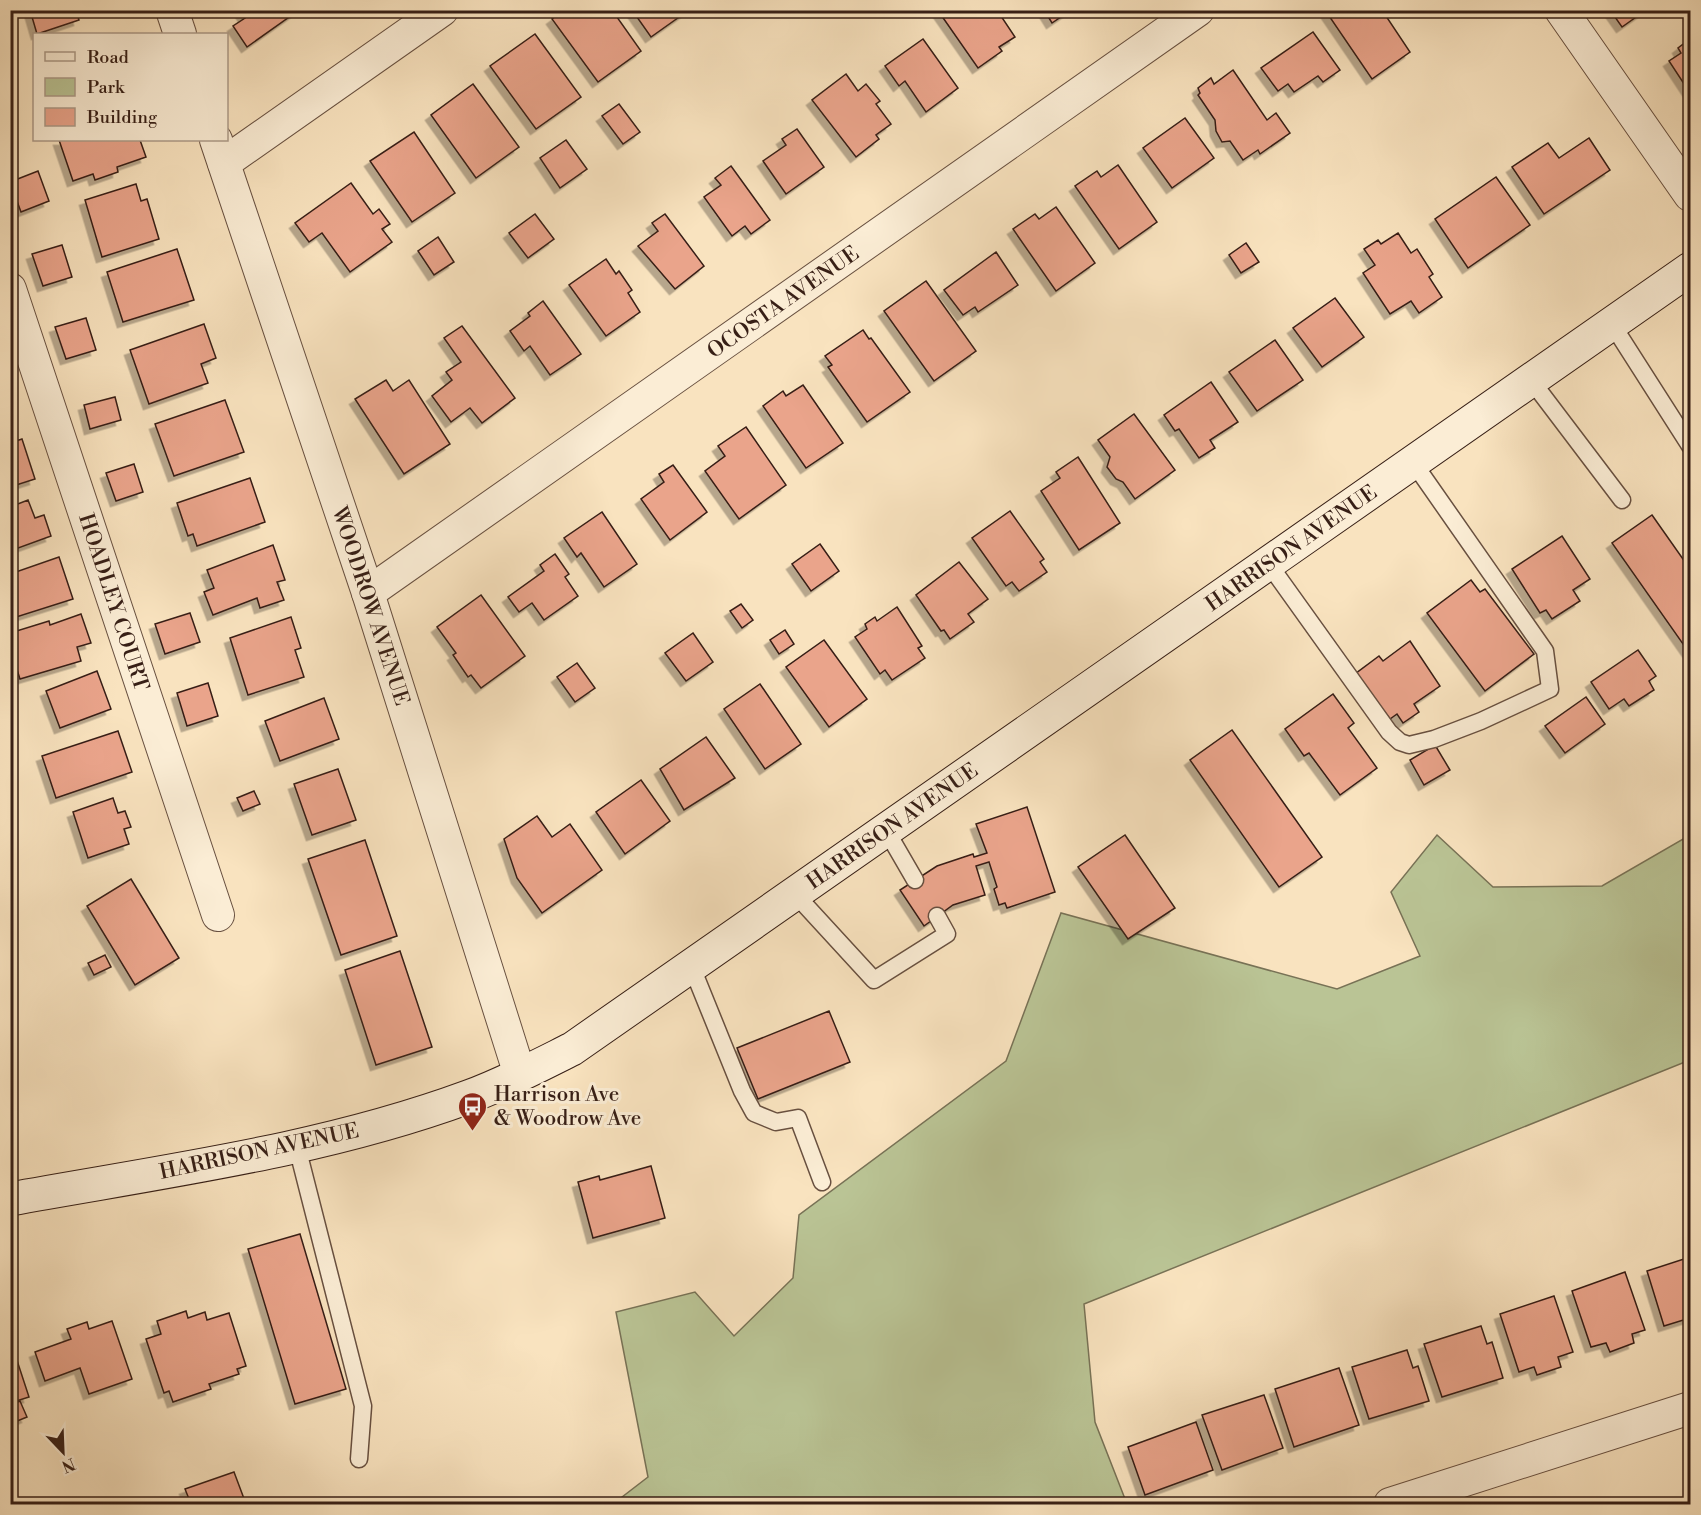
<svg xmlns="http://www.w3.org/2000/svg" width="1701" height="1515" font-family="'Libre Bodoni',serif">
	<defs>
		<filter id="shadow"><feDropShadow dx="-5.5" dy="5.5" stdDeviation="0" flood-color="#0004"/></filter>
	</defs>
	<rect width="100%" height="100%" fill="#f9e3bf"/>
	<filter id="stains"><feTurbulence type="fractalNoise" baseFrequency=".00333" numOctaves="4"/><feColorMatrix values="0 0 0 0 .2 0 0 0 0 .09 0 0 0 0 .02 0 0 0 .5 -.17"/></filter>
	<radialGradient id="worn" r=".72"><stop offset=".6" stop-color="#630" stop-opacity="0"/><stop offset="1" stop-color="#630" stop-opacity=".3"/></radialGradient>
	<polygon fill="#bac495" stroke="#787256" stroke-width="1.5" points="1437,835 1493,887 1602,886 1690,835 1690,1060 1084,1304 1095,1422 1127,1504 613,1504 648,1477 616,1312 695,1292 734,1336 793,1278 799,1215 1006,1061 1061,913 1337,989 1420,956 1391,892"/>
	<g fill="#eaa48b" stroke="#371f16" stroke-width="1.5" filter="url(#shadow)">
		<polygon points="30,10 76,10 79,20 37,34"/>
		<polygon points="240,10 299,10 247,47 233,26 245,18"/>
		<polygon points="564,10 612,10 641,51 598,82 552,19"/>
		<polygon points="632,10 689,10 651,37"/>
		<polygon points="941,10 997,10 1015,37 999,47 1002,51 978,68 939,12"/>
		<polygon points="1044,10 1071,10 1052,23"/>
		<polygon points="1325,10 1382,10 1410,52 1372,79"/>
		<polygon points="1610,10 1646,10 1622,27"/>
		<polygon points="1313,32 1340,70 1323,82 1318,76 1294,92 1288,84 1278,91 1261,68"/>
		<polygon points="535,34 581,97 536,129 490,66"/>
		<polygon points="923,39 958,88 926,112 905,81 899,86 885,66"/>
		<polygon points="1690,39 1690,93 1669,61 1681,53 1678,48"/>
		<polygon points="1233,70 1267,120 1276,113 1290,133 1260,154 1258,150 1243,160 1230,141 1222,142 1216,131 1215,120 1198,95 1200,93 1198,88 1211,78 1214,84"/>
		<polygon points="846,74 858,91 866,84 880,101 876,104 891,124 876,135 879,139 856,157 812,100"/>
		<polygon points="473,84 519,147 476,178 431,115"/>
		<polygon points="619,104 640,132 623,144 602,116"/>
		<polygon points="1185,118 1214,158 1172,188 1143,148"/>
		<polygon points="797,129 824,167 786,194 763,161 786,145 782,139"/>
		<polygon points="414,132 455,193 412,222 370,161"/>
		<polygon points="1589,138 1610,170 1544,214 1512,167 1548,143 1559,158"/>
		<polygon points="59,140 140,140 146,157 117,167 118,172 95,180 93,174 73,181"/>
		<polygon points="566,140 587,169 560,188 540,158"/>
		<polygon points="1118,165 1157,222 1119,249 1075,186 1097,171 1101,177"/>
		<polygon points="731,166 770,220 751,234 745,226 732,236 704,197 721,185 715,178"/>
		<polygon points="38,171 49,201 21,212 10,182"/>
		<polygon points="1496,177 1530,225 1468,268 1435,219"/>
		<polygon points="351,183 373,214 379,209 390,224 382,229 392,242 350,272 322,233 309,242 295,223"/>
		<polygon points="136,184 141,201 147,199 159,239 102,257 85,200"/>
		<polygon points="1056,207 1095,263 1056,291 1013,229 1035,214 1039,219"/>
		<polygon points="535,214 554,239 528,258 509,233"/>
		<polygon points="665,214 704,266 675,289 638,246 658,231 652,223"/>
		<polygon points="1398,233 1411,253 1417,249 1433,274 1429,277 1442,297 1419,313 1411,301 1390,314 1363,273 1375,265 1364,249 1378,240 1381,244"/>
		<polygon points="438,237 454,262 434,275 418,251"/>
		<polygon points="1246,243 1259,262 1241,273 1229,255"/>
		<polygon points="62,245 72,277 43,286 32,254"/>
		<polygon points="177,249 194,300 123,322 107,272"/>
		<polygon points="996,252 1018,285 978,312 975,307 963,315 944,290"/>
		<polygon points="606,259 616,274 619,271 632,290 628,293 640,312 606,336 569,285"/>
		<polygon points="926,281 976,351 934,381 884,311"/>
		<polygon points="1335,298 1364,337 1322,367 1293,328"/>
		<polygon points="543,301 581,354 550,375 530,346 524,351 510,331 530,316 528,313"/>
		<polygon points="86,318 96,350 66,359 55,327"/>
		<polygon points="204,324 216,358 201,364 208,383 149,404 130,350"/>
		<polygon points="462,326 515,398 482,423 470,408 451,422 432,396 452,380 446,372 461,362 444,338"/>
		<polygon points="863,330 869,339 871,338 910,392 867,422 828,367 832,365 825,356"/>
		<polygon points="1275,340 1303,380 1257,411 1229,372"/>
		<polygon points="386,380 393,391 409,380 450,444 404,474 355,399"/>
		<polygon points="1211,382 1238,422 1210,440 1215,448 1199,458 1179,429 1175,431 1164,415"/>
		<polygon points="803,385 843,443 806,468 763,406 783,391 786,396"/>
		<polygon points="115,397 121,420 90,429 84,405"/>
		<polygon points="225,400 244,452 174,476 155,424"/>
		<polygon points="1134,414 1175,470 1135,499 1123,482 1116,479 1107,467 1110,457 1098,440"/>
		<polygon points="746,427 786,485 739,519 705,471 725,456 718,446"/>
		<polygon points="22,439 35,479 10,487 10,443"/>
		<polygon points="1078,457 1120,523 1079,550 1041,491 1060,478 1056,472"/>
		<polygon points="134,464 143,492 116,501 106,473"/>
		<polygon points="673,465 707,512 670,540 641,499 664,482 659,474"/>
		<polygon points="250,478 265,522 197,546 193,534 188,536 177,503"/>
		<polygon points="28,500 35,518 44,515 51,536 10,551 10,507"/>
		<polygon points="1010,511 1044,559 1040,562 1047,572 1019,591 1012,582 1006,586 972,538"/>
		<polygon points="602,512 637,564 604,587 581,553 577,557 564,538"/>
		<polygon points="1652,515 1690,569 1690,654 1612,543"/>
		<polygon points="1562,536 1590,579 1573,590 1580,601 1552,619 1546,610 1540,613 1512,569"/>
		<polygon points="820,544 839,571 811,591 792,564"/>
		<polygon points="273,545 285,580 277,582 284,600 260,608 257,598 213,615 204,592 214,588 207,570"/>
		<polygon points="555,554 569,574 565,577 578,596 544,620 532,603 519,612 508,597 544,571 540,565"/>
		<polygon points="59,557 73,599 10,619 10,574"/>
		<polygon points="959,562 988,599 968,614 974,622 950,639 944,630 941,631 916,595"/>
		<polygon points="1471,580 1480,592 1485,589 1534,654 1485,691 1427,613"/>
		<polygon points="481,595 525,656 481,688 471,675 468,677 453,655 456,653 437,627"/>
		<polygon points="741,604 753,620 742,628 730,611"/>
		<polygon points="897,607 922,646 918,648 925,658 892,680 885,670 880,674 855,637 867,629 865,624 875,617 877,621"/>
		<polygon points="190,613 200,642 165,654 155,624"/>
		<polygon points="81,614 91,643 77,647 81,661 20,679 10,648 10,633 49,621 50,625"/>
		<polygon points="291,617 301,648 295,650 304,677 248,695 230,638"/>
		<polygon points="785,630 794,644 779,654 770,640"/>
		<polygon points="693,633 713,662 686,681 665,653"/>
		<polygon points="824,640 867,699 829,727 786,667"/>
		<polygon points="1410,641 1440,686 1414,704 1419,712 1403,723 1397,714 1390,719 1355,674 1379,656 1383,661"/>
		<polygon points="1638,650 1656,676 1649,681 1654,690 1629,706 1624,699 1609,709 1591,682"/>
		<polygon points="577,663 595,688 575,702 557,677"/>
		<polygon points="97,671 111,709 60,728 46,691"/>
		<polygon points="208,683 218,716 187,726 177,693"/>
		<polygon points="760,684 801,744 765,769 724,709"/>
		<polygon points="1333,694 1354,723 1348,728 1377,768 1340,795 1309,753 1304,756 1285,729"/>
		<polygon points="1586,697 1605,724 1565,753 1545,726"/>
		<polygon points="324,698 339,739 280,761 265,721"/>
		<polygon points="1232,730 1322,857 1279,887 1190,760"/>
		<polygon points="118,731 132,772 56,798 42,756"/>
		<polygon points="706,737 735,778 684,810 660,769"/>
		<polygon points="1435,745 1450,770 1424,785 1410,760"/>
		<polygon points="338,769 356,820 312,835 294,784"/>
		<polygon points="641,780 670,821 625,854 596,812"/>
		<polygon points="254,791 260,804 243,811 237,798"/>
		<polygon points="113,798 118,813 125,811 131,827 124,829 129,844 88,858 73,812"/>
		<polygon points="1027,807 1055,892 1007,908 1005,903 999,905 994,889 997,887 989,862 976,866 985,895 953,905 924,926 900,890 937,866 973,854 974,857 987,853 976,824"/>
		<polygon points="537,816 552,837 570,824 602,870 542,913 517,878 504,839"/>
		<polygon points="1125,835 1175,908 1128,939 1078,867"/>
		<polygon points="365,840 397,936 341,955 308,859"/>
		<polygon points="131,879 179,958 135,985 87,906"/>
		<polygon points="400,951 432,1047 376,1065 345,970"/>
		<polygon points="105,955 111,967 94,975 88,963"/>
		<polygon points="829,1011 850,1062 758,1099 737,1048"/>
		<polygon points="651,1166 665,1218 593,1238 578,1182 599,1176 600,1180"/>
		<polygon points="300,1234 346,1389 295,1404 248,1249"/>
		<polygon points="1690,1257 1690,1318 1664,1326 1647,1271"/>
		<polygon points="1625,1272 1645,1330 1632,1334 1634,1343 1610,1352 1606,1343 1591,1347 1572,1291"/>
		<polygon points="1554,1296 1573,1352 1558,1357 1561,1367 1537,1375 1534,1367 1519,1372 1500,1314"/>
		<polygon points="186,1311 188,1318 205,1312 207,1320 229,1313 246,1366 237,1369 239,1374 209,1384 211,1389 173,1402 169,1391 164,1393 146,1339 161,1334 157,1321"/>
		<polygon points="112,1321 132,1379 89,1394 80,1368 45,1381 35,1352 71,1339 67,1329 87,1322 89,1329"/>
		<polygon points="1481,1326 1487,1344 1492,1342 1503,1378 1442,1397 1424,1344"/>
		<polygon points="10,1339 29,1397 10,1403"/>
		<polygon points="1407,1350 1413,1368 1418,1366 1429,1401 1369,1419 1352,1367"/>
		<polygon points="1339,1368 1359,1425 1294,1447 1275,1389"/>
		<polygon points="1264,1395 1283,1448 1222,1470 1202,1415"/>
		<polygon points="20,1401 27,1417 10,1424 10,1405"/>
		<polygon points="1196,1422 1213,1470 1145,1495 1128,1447"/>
		<polygon points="234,1472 246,1504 191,1504 185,1489"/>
		<polygon points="1672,1499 1674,1504 1654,1504"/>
	</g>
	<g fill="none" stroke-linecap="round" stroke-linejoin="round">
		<defs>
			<g id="lane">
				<polyline points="1612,324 1690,446"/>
				<polyline points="1531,380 1622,500"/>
				<polyline points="1268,563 1389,732 1400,742 1409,745 1434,739 1481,721 1550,689 1545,651 1413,462"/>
				<polyline points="886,830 915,880"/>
				<polyline points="795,894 874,980 947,934 937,916"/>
				<polyline points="691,965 742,1091 754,1113 776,1122 798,1118 822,1182"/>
				<polyline points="297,1147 363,1406 359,1459"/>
			</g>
			<g id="street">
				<polyline points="172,10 180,34"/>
				<polyline points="1561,10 1690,195"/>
				<polyline points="216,140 368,593 520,1075"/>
				<polyline points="224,163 442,10"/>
				<polyline points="10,289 218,915"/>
				<polyline points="368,593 1198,10"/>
				<polyline points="1390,1504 1690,1408"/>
			</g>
			<path id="secondary" d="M10,1199C164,1171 321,1151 468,1097C504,1084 538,1066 572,1049L1690,269"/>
		</defs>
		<use href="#lane" stroke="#685040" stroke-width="19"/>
		<use href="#street" stroke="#685040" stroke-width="34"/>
		<use href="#secondary" stroke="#371f16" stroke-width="35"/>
		<use href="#lane" stroke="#fbedd5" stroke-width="16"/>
		<use href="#street" stroke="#fbedd5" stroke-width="32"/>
		<use href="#secondary" stroke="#fbedd5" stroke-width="33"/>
	</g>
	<defs>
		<symbol id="bus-pin" viewBox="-11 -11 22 30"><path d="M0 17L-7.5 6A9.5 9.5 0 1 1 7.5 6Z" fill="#8f2418" stroke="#fbedd5"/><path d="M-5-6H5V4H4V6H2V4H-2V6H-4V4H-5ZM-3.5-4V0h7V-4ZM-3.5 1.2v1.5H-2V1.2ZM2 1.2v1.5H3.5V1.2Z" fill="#fff"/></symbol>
	</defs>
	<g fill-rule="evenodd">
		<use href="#bus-pin" x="456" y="1090" width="33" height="45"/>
	</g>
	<g text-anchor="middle" stroke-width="6" stroke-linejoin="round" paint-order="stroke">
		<g font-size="21" fill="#371f16" stroke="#fbedd5">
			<text transform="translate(783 302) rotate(-35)" y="7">OCOSTA AVENUE</text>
			<text transform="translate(1291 548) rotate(-35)" y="7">HARRISON AVENUE</text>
			<text transform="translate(114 602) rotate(72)" y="7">HOADLEY COURT</text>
			<text transform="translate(371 606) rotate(72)" y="7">WOODROW AVENUE</text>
			<text transform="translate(892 826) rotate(-35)" y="7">HARRISON AVENUE</text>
			<text transform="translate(259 1151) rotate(-12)" y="7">HARRISON AVENUE</text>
		</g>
		<g font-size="21" fill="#371f16" stroke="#fbedd5" text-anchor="start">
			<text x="494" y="1101">Harrison Ave<tspan x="494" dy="24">&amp; Woodrow Ave</tspan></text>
		</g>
	</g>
	<rect width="1701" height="1515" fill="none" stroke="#f9e3bf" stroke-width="36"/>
	<rect x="12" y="12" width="1677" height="1491" fill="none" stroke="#371f16" stroke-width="3"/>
	<rect x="18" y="18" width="1665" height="1479" fill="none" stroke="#371f16" stroke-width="1.5"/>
	<rect x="33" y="33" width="195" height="108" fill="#fbedd5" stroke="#ad9b89" stroke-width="1.5"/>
	<rect x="45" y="52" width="30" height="9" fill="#fbedd5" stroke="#ad9b89" stroke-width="1.5"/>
	<text x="87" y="63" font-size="18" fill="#371f16">Road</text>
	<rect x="45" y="78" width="30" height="18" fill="#bac495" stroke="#ad9b89" stroke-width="1.5"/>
	<text x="87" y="93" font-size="18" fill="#371f16">Park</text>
	<rect x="45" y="108" width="30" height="18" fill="#eaa48b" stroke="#ad9b89" stroke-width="1.5"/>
	<text x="87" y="123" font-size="18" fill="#371f16">Building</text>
	<g transform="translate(63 1452) rotate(157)" stroke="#fbedd5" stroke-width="4.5" paint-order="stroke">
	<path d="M0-4.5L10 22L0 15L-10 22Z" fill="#371f16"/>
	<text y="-9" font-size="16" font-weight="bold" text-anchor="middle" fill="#371f16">N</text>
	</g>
	<rect width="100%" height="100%" filter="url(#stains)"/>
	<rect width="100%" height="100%" fill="url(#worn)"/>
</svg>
